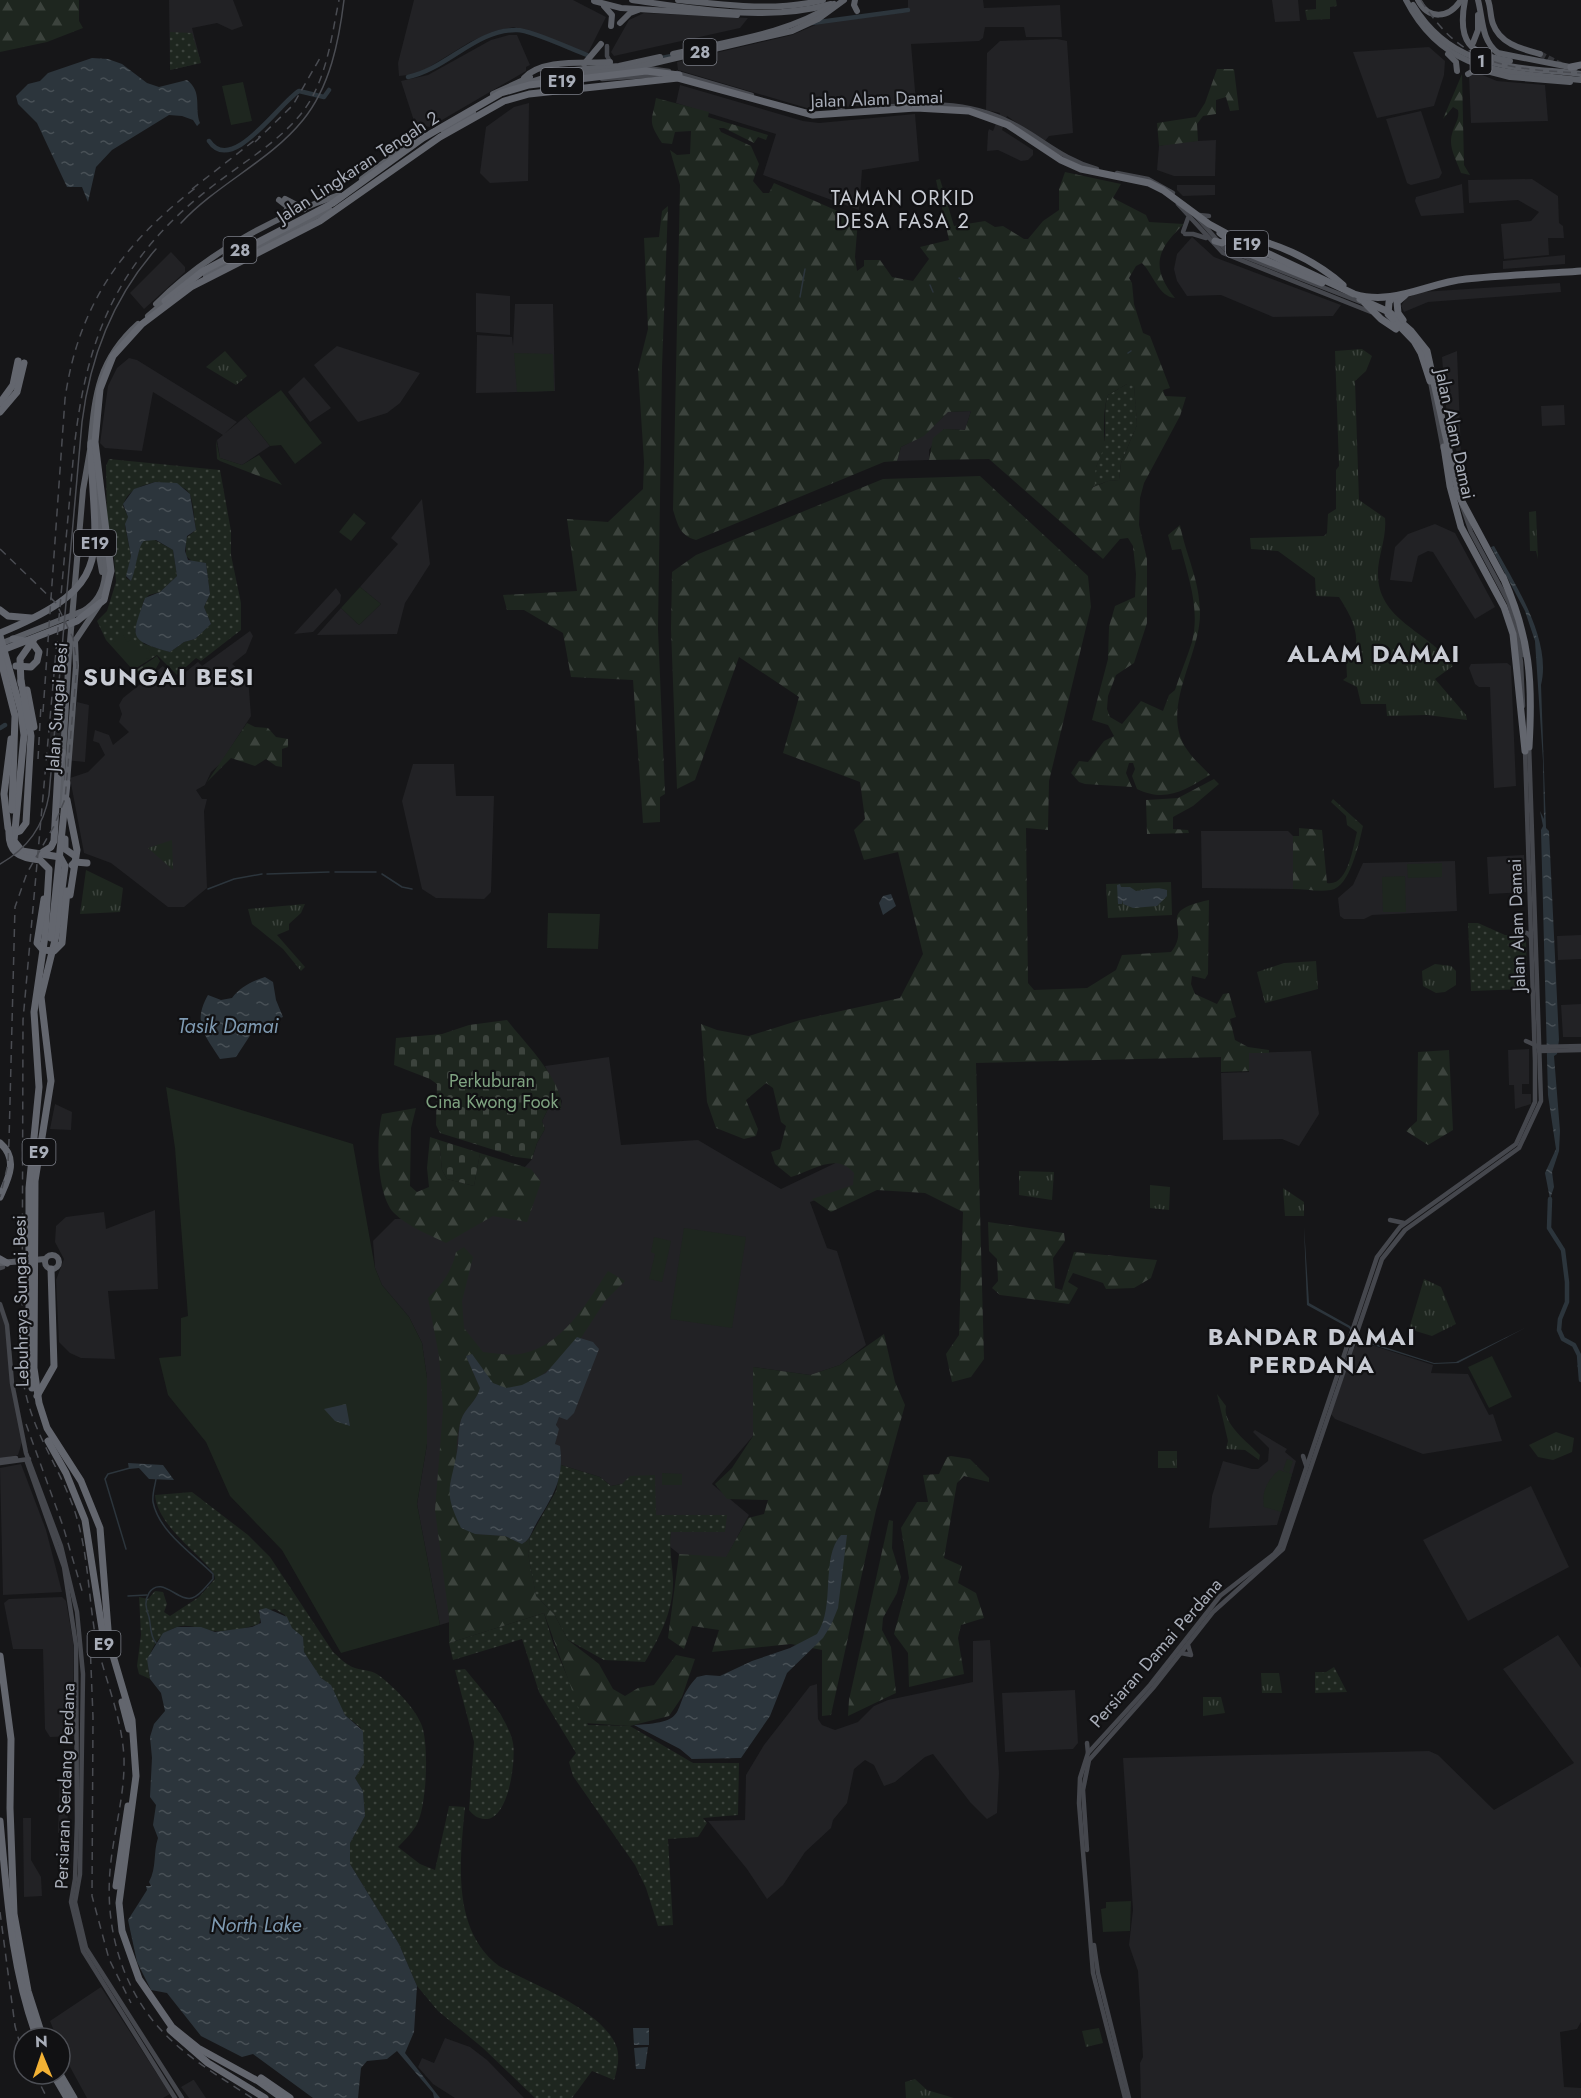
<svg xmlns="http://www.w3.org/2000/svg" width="1581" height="2098" font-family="Jost,sans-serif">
	<defs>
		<pattern id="grass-dots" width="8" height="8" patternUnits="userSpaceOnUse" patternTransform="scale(1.5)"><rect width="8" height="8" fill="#1e261f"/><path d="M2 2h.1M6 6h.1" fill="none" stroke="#3c433d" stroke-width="1.8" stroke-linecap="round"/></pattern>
		<pattern id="forest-firs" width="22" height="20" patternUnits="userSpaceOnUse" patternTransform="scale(1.5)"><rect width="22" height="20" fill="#1e261f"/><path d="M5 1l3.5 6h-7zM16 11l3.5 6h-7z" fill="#3c433d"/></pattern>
		<pattern id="cemetery-stones" width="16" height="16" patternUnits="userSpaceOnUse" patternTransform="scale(1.5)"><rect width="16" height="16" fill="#1e261f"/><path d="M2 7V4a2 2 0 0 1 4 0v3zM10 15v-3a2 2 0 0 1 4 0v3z" fill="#3c433d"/></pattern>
		<pattern id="park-tufts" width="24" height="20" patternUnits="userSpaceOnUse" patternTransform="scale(1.5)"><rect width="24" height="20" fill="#1e261f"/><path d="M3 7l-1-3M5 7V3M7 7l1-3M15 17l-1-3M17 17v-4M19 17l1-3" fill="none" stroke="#3c433d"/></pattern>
		<pattern id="water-ripples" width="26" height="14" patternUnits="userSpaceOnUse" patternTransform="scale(1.5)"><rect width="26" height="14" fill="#2c353c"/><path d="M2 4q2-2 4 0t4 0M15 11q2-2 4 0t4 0" fill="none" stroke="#485056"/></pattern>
	</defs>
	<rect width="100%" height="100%" fill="#161618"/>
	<g fill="#222225">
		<polygon points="169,0 233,0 243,26 232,30 217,23 192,28 201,63 170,70"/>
		<polygon points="414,0 573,0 606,17 588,53 514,27 495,31 470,42 418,74 399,76 398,63"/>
		<polygon points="908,0 983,0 984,8 1060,5 1062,37 1026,37 1024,27 985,27 983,38 979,41 911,44 916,102 810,109 678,70 677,62 792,35 820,23 908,12"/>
		<polygon points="1272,0 1298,0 1300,21 1275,22"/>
		<polygon points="644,13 748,18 740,28 614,56 611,52 629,20"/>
		<polygon points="509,35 517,35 530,65 526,67 526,71 430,127 415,124 401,81 428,75 491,40"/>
		<polygon points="1057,39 1067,41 1073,133 1049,136 1044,142 1007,116 1002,130 1033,150 1033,155 1028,160 1021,161 998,150 987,151 988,132 989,129 993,131 1000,113 986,110 987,53 1000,41"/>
		<polygon points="1429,47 1445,61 1444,75 1434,106 1377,118 1353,52"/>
		<polygon points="1475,72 1497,81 1545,85 1548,121 1471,123 1469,75"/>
		<polygon points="680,85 803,121 819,123 915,114 919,161 862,170 859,210 763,175 776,134 676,103"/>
		<polygon points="529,103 528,181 490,183 480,173 486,127 514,107"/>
		<polygon points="1421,111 1442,173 1439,178 1411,185 1407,183 1386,119"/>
		<polygon points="1216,140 1215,176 1174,176 1157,170 1159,146 1177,142"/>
		<polygon points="1532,179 1558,196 1559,223 1563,226 1564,238 1548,238 1549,255 1504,259 1501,224 1531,221 1539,212 1518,200 1469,203 1468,180"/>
		<polygon points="1462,184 1464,213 1421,216 1415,201 1416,197"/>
		<polygon points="1177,185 1215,185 1215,195 1183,196 1177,190"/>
		<polygon points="1192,237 1214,257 1341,305 1333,316 1273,317 1221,295 1187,296 1177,281 1174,269 1177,254"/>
		<polygon points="171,252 185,267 185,272 144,309 130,293"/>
		<polygon points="1565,255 1565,264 1503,269 1503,261"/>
		<polygon points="1560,283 1561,292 1428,302 1404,312 1401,306 1406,298 1421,292"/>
		<polygon points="476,293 510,296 510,335 476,332"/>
		<polygon points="515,304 553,304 555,391 476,393 477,335 512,337 513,346"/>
		<polygon points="337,346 420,373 400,403 387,413 358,422 314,365"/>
		<polygon points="1457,351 1461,453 1457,453 1447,418 1442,357"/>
		<polygon points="129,358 137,360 237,422 224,434 246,416 270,446 242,465 220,458 217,440 223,435 153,392 142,451 105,448 100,443 108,386 117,368"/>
		<polygon points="304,377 331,408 310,422 288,392"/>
		<polygon points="1564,405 1565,425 1542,426 1541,406"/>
		<polygon points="971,411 965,430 944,429 929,450 929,460 897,461 901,447 924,435 948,412"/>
		<polygon points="422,499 430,564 405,603 397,634 317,635 341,608 359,625 381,604 360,587 398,544 391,538"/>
		<polygon points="1435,524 1455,533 1495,607 1475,619 1433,552 1428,551 1418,556 1412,582 1390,580 1395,547 1408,534"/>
		<polygon points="336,588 341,595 340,603 313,632 294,634"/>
		<polygon points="250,631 253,636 246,653 232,664 248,677 251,716 220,764 211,772 205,785 196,790 202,799 207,799 204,811 207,888 184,907 168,907 111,863 84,853 70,778 88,772 105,755 99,743 93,741 95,730 109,735 113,745 129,732 119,722 122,714 119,705 123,698 163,666 176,680 198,662 202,666"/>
		<polygon points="1507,663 1511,666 1516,786 1494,788 1490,687 1479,687 1475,684 1469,668 1471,664"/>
		<polygon points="77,702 89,705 85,762 54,759 55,749 49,749 52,713 76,708"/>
		<polygon points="413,764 454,764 456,796 494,796 491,892 484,899 436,898 422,889 402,801"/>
		<polygon points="1201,831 1288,831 1293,836 1293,889 1202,888"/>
		<polygon points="1524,855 1526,892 1489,894 1487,857"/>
		<polygon points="1455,861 1457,911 1372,915 1364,919 1344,919 1340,916 1338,898 1353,885 1363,863"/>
		<polygon points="1581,935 1581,959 1558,960 1557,936"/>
		<polygon points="1581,1004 1581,1037 1563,1037 1561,1005"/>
		<polygon points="1529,1049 1529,1084 1522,1084 1522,1094 1531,1094 1531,1104 1515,1109 1514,1085 1509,1085 1508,1050"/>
		<polygon points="1311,1051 1319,1114 1299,1146 1282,1139 1223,1140 1221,1073 1249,1072 1249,1053"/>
		<polygon points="609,1057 621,1145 698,1140 781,1189 848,1157 859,1184 810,1202 827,1248 837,1251 866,1345 840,1365 810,1375 753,1367 753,1436 712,1484 749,1515 725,1560 679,1554 669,1546 671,1531 656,1515 654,1500 622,1484 611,1486 600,1477 561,1465 561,1454 555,1444 556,1426 577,1337 526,1542 530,1537 528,1554 536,1596 440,1625 417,1504 427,1444 427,1378 422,1343 409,1317 382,1285 375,1268 373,1241 395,1219 457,1217 494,1202 532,1159 537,1143 545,1129 542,1121 548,1109 560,1109 562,1101 545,1066"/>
		<polygon points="55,1104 72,1112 71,1130 50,1129"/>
		<polygon points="155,1210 158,1289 108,1291 115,1359 81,1358 70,1353 59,1342 56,1280 64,1259 55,1242 56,1226 66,1217 104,1212 106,1229"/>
		<polygon points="0,1308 4,1317 22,1442 18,1455 0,1459"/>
		<polygon points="1359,1341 1433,1365 1431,1373 1468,1374 1489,1415 1493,1414 1502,1441 1423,1454 1335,1419 1331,1414 1354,1348"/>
		<polygon points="1255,1430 1287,1449 1285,1452 1296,1461 1277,1525 1209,1528 1212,1496 1223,1461 1252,1469 1258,1469 1268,1461 1269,1448 1253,1432"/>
		<polygon points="21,1464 46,1530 62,1592 3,1595 0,1468"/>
		<polygon points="1531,1486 1569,1567 1468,1621 1423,1540"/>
		<polygon points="62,1597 66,1601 73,1641 74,1736 50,1737 45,1729 43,1649 13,1649 4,1603 9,1599"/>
		<polygon points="1558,1635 1581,1668 1581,2022 1577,2029 1560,2032 1564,2087 1581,2088 1581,2098 1141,2098 1140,2063 1143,2057 1138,1971 1129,1945 1133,1910 1123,1758 1429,1751 1438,1755 1494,1810 1574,1763 1503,1669"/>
		<polygon points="990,1640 999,1773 997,1813 987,1819 970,1802 933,1754 925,1757 895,1782 884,1786 874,1765 865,1760 854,1769 847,1803 833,1820 831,1828 805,1852 783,1885 767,1899 747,1869 708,1821 745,1820 746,1775 764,1745 810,1686 817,1684 818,1719 822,1725 835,1730 858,1722 874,1706 888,1700 973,1682 973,1641"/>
		<polygon points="1075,1690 1078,1743 1073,1749 1005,1752 1002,1693"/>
		<polygon points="60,1777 69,1777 67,1834 58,1833"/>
		<polygon points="23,1818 31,1818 31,1860 41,1877 42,1896 24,1897"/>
		<polygon points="101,1987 170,2094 163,2098 87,2098 69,2065 60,2045 60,2038 57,2038 50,2021"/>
		<polygon points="445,2038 470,2047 487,2060 524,2098 455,2098 433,2084 418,2067 422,2058 434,2063"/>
		<polygon points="193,2080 194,2080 206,2098 189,2098 181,2087"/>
	</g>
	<g fill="url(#grass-dots)" fill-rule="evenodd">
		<polygon points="170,32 192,33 201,63 170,70"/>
		<path d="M1127,384H1134L1137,425L1121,463L1119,480L1108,481L1090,488C1093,473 1099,461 1103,446C1108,431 1102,411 1108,395Z"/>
		<path d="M109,459L220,470L231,531V555L241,603V630L201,661L196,658L177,675L157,655L133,670L106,640L97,621L107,611L116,582L112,535L107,523L106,466ZM155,482C197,486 190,491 196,530L186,538V556L193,562L206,563L210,594L204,607L211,624L195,639L184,642L170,652L144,644L135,631L144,600L149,595L160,592L177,576L173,550L153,539L141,542L131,581L126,578L131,556L125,526L128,517L123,506C127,490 140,486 155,482Z"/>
		<polygon points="1468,923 1478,923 1505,935 1526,936 1527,989 1471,991"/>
		<path d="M561,1465L600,1477L611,1486L622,1484L630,1476L655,1475L656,1515H727L725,1532H671C669,1548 672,1562 673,1579C674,1610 660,1636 645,1662L604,1660L568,1640L554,1614L536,1596L528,1554L530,1537L556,1491Z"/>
		<path d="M192,1492L248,1535L270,1557L333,1652C340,1658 346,1665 355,1668C365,1671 373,1670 381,1677C395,1688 416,1709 422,1726C429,1746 427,1808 416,1826C411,1834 404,1841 398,1847L420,1864L435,1870L449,1806L465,1807C460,1860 451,1930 499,1966C532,1984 604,2010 617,2048C620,2059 617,2070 614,2080L592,2071L572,2098H535L483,2048L438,2011L417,1986L399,1944L350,1864V1843L365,1816L363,1791L355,1778L364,1763L361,1728L345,1715L304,1652L285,1615L275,1609L258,1612L261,1617L259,1624C246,1628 227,1633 213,1631C202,1630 189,1623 177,1627C155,1634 144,1658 150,1679L139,1674L137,1666L141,1635L139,1597L148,1599L155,1591L163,1592L167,1604L164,1612L170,1616L199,1597L215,1579C215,1563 158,1531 155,1495Z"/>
		<polygon points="544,1613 553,1643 588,1725 630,1726 693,1763 739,1763 738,1815 703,1818 707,1823 698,1837 668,1839 673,1925 658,1926 646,1888 635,1865 573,1776 569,1762 576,1753 539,1692 522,1639 453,1660 449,1643"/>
		<polygon points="1334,1667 1347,1692 1315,1693 1315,1672 1326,1672"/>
		<path d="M465,1669C482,1691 507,1715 513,1743C516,1760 509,1820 485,1819C478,1819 473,1815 469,1810L474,1742L455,1670Z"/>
	</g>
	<g fill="url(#forest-firs)" fill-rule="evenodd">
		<polygon points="0,0 79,0 79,21 83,28 47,42 0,52"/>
		<polygon points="1217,69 1234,69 1239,110 1230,111 1226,97 1216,100 1216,114 1203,116 1197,124 1198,141 1159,146 1157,123 1196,117 1205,103"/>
		<path d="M1462,74L1464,165L1470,175L1461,173C1457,161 1448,147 1452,134C1454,125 1460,119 1458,110L1453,107L1443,119Z"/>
		<path d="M656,98L709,112L708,117L768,135L766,140L758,137L754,143L724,128H719L721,132L751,146L759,164L753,181L763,193H769L774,183L858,220L855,257L857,271L864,266V260H880L892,277L913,281L929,259L920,247L949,240L936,180L940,179L954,226L985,221L995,227L1003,226L1024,239H1028L1043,221L1059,210V189L1065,172L1121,184L1113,198L1146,215L1149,222L1184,224C1157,249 1150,267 1175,298C1159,297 1153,274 1142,263L1136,266L1129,278L1132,283L1134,304L1143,333L1150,336L1170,388L1163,390L1165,396L1186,397L1180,416L1144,483L1140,498L1139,525L1147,559V623L1134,663L1116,675L1108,696L1107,709L1110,717L1122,724L1141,701L1163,711L1169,695L1175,690C1180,674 1187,658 1192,642C1200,610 1189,579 1181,549L1172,550L1168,535L1180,525C1186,556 1200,580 1200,614C1200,657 1158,711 1188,751C1194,760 1203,767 1210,775C1185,790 1166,803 1137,789L1132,776L1135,769L1133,763H1129L1126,773L1132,787L1085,784L1079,782L1071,773L1079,761L1088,762L1104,741L1114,736L1108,725L1092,720L1108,659L1109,627L1115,606L1135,597L1136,574L1133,546L1128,538L1120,539L1103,559L989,459L929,460L933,438L944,429L965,430L971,411L948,412L924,436L901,447L897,461L884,462L696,540C679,535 678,525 673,510L680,185L670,150L677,155L690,154L691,131L675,132L672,144L662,143C647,120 652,122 656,98ZM1127,384L1134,385L1137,425L1121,463L1119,480L1108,481L1091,488L1095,485C1093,462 1104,457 1104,442C1104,428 1103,408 1108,395Z"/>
		<polygon points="668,206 662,367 658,629 665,794 660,797 660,822 643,823 633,680 571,677 563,633 524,610 507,610 503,595 577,591 567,519 608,522 643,489 644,462 638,369 648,329 644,238 659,237 662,211"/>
		<polygon points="216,440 220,458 242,465 259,455 282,485 220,461 217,459"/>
		<path d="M980,476L1088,576L1091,607L1049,781L1048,830L1026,828L1028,983L1034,990L1087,988L1116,970L1122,955L1171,952C1193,926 1152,912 1209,900L1208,974L1205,979L1192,976L1191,984L1195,994L1217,1004L1223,994L1229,993L1236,1017L1230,1019L1235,1040L1248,1047L1269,1050V1053H1249V1071L1221,1072V1057L976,1063L984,1359L971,1377L952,1382L946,1354L959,1335L963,1212L925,1193L877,1190L831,1212L812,1199L853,1185L854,1173C836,1152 813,1171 791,1177L775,1164L771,1152L780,1149L786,1126L781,1122L773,1088L766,1083L746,1100L758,1129L756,1136L744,1139L716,1128L707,1102L701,1024L717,1030L749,1036L800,1020L900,998L923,954L898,852L864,860L854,830L865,819L860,782L783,753L799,697L739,657L695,780L677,789L671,629L672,572L696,555L883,479Z"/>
		<polygon points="157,656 160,661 154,672 157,675 145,686 138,673 134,676 132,673"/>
		<polygon points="247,723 255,727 268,728 276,737 288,739 288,747 282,749 282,767 276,766 266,759 255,766 231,758 207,782"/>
		<polygon points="1214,779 1219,784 1193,806 1173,817 1173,829 1188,830 1189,833 1147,834 1146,800 1178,798"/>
		<path d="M1333,799L1363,826C1359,843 1350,887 1331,890C1319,892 1305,889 1293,889V836H1299V828L1322,830L1327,883C1348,887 1353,847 1357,832L1347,825L1346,816L1331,802Z"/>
		<polygon points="1449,1050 1453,1130 1428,1145 1406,1131 1417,1121 1418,1052"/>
		<path d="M416,1108L411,1128L410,1186L417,1192L429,1187L427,1168L430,1137L439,1140L442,1170L447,1179L474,1186L480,1153L531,1169L541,1182L527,1222L493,1216L446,1243C428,1234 408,1227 394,1213C376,1194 376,1137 382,1114Z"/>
		<polygon points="988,1222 1064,1233 1065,1241 1053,1258 1055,1288 1062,1290 1074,1252 1157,1260 1151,1278 1134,1288 1106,1289 1103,1283 1073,1273 1068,1282 1078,1288 1069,1304 1000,1295 992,1288 998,1281 997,1259 989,1251"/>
		<path d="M464,1247L473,1257L462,1301L464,1328L483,1352C494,1353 508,1356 520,1354C562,1347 586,1304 608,1271L625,1281L605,1301L581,1338H577C573,1342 571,1348 566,1353C551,1368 523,1397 498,1386C487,1382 478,1365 472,1354L466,1356L480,1388C477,1401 465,1408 461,1420C449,1461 464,1495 475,1534L505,1536L518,1542H526L530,1537L528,1554L536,1596L554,1614L568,1640L599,1664L613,1689L625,1696L638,1688L654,1685L676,1655L695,1659L682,1697L669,1716L630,1726L584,1723L544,1613L449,1643V1617L435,1510L443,1410L439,1356L428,1298C442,1285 452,1271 456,1252Z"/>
		<polygon points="884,1334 895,1382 905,1405 876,1510 831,1715 822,1716 822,1650 791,1644 712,1652 719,1630 692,1626 684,1649 668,1638 679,1554 726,1557 748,1518 764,1514 768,1500 727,1499 715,1484 732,1468 753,1436 753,1367 810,1375 840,1365"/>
		<polygon points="951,1456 970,1459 989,1478 989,1482 964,1476 957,1483 944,1558 962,1566 958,1583 976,1593 984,1618 961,1625 958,1638 964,1674 909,1687 908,1653 894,1634 909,1578 901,1528 917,1502 928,1502 923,1475 939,1474 947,1457"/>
		<polygon points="889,1520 893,1521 892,1548 901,1577 897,1593 883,1618 882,1630 891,1647 896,1693 848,1716 849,1700"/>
	</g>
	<g fill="url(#cemetery-stones)">
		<path d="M507,1020C523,1041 565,1082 561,1109H548L542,1121L545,1129L537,1143L532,1159L516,1157L440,1133L436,1125L437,1084L430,1079L394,1065L396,1038L442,1034L469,1025Z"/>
		<polygon points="439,1140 480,1153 474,1186 447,1179 442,1170"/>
	</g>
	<g fill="url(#park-tufts)">
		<polygon points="1316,0 1336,0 1337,6 1330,7 1330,19 1307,20 1305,10 1316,9"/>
		<path d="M1362,349L1372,356L1366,371L1355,381L1359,500L1385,518C1387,539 1377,557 1378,577C1380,622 1432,633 1453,666L1435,679L1466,715L1467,720L1427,715L1387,716L1386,704H1361L1357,687L1343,680L1347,677L1346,658H1351C1364,638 1350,614 1339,597L1316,596L1315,578L1278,551L1251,549L1250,538L1324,536L1327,533L1328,514L1336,509V470L1339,466L1335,351Z"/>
		<polygon points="225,351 247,376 236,385 206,367"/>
		<polygon points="1536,511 1538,559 1536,551 1530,551 1529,512"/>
		<polygon points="172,840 173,870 148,848"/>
		<polygon points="86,870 123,888 120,912 80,914"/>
		<polygon points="1171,882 1172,915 1108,918 1106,884"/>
		<polygon points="305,904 301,913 289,924 289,930 277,935 305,967 301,971 283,949 252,924 248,909"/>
		<polygon points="1316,961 1318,989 1265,1003 1257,972 1284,963"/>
		<polygon points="1435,964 1451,966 1456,971 1456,985 1445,992 1436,993 1423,986 1422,971"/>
		<polygon points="1019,1171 1054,1172 1052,1200 1019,1195"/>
		<polygon points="1150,1185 1170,1187 1169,1210 1150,1208"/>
		<polygon points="1283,1188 1304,1202 1304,1216 1285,1216"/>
		<polygon points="1424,1279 1441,1287 1456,1324 1432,1336 1409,1329"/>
		<path d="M1217,1394L1226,1406C1222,1424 1249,1443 1260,1455L1259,1460L1245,1450L1226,1449L1228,1441Z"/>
		<polygon points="1556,1432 1574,1438 1572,1452 1553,1460 1538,1457 1529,1445"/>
		<rect x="1158" y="1451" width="19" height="17"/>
		<polygon points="1261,1673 1279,1673 1282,1693 1262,1693"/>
		<polygon points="1203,1697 1221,1697 1225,1713 1203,1716"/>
		<polygon points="1099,2028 1103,2043 1086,2047 1082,2031"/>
		<polygon points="915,2079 927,2090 954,2098 906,2098 905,2082"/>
	</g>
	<g fill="#1e261f">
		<polygon points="243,82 252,121 231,125 222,86"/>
		<polygon points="514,353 553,354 554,391 517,392"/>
		<polygon points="281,390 322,443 295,464 281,445 270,446 246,416"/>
		<polygon points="354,513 366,523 351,541 339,532"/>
		<polygon points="360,587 381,604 359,625 341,608"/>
		<polygon points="123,635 127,642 133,639 141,647 149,650 151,656 134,668 113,643"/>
		<polygon points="1442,863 1442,877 1408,878 1407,864"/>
		<polygon points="1405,876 1406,912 1383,912 1382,877"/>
		<polygon points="548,913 600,914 598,949 547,948"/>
		<polygon points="166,1087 353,1144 375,1268 382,1285 409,1317 422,1343 427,1378 427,1444 417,1504 440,1625 341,1653 282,1550 230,1496 206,1442 168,1395 159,1358 181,1356 181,1318 188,1316 175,1148"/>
		<polygon points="684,1228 746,1237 732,1328 670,1319"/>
		<polygon points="654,1237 671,1241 662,1282 649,1279 655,1254 651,1252"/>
		<polygon points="1492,1356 1512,1397 1489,1408 1468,1367"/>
		<path d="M1287,1459L1293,1461L1289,1473L1292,1474L1281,1512L1264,1507C1261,1493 1268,1479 1279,1470L1289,1473L1283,1470Z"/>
		<polygon points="662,1473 682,1474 682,1485 662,1485"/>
		<polygon points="1131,1901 1130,1931 1103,1932 1101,1909 1106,1908 1106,1902"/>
	</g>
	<g fill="url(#water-ripples)">
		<path d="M92,58L108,59L122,64L147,83L159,87L187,80C203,92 194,108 200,123L197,126L193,120L182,116L169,115L112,150L96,167L88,202L82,187H67L37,123L18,104L16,96L28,84L40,81L48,73Z"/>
		<path d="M155,482L177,483L190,494L196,530L187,536L185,551L188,560L206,563L210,594L204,607L211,624L195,639L184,642L170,652C126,640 132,636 145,598L160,592L177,576L173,550L156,540L144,541C138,545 136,571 131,581L126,576L131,556L125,524L128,517L123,504L134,489Z"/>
		<path d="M1494,546C1515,584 1552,640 1541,685L1546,828L1549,831L1559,1040L1557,1054L1554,1056L1560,1131L1559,1151L1552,1172L1554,1187L1550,1199L1545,1173L1556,1149L1548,1095L1541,830L1543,826L1540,811L1544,819L1543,761L1535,641L1525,611L1491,547Z"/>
		<path d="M1120,884L1121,887H1130L1136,891C1147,890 1156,886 1167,890V896L1157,906L1133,908L1123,904L1122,900V904H1118L1117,885Z"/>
		<polygon points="891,894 896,906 883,915 879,903 883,896"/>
		<path d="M265,977L273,982L276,1000L283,1017L255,1028L236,1057L220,1059C205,1035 192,1023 208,995L221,1000L232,998C240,987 252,981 265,977Z"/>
		<polygon points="1304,1227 1309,1303 1350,1326 1360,1339 1434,1363 1456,1362 1525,1328 1458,1363 1434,1364 1357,1340 1349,1328 1307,1305"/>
		<path d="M577,1337L593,1342L599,1349L574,1413L567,1420L559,1417L556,1425L559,1429L555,1444L560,1446C565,1481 551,1498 535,1526C531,1533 530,1540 522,1544L505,1536L475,1534L461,1528C443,1490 450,1490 457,1452C459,1442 458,1430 461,1420C465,1408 477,1401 480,1388L466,1356L472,1354L493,1383L506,1388L522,1385L546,1373Z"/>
		<polygon points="346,1404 350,1426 335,1421 324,1409"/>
		<polygon points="128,1463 163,1465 174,1480 149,1479 139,1468 129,1469"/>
		<path d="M841,1535H847L838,1608L831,1625L823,1638L787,1673L770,1716L741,1758L692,1759L680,1749L634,1725C695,1722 667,1709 697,1677L706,1675L720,1676L752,1661L790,1648L817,1634C836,1606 820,1558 841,1535Z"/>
		<path d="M266,1608L287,1617L292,1628L303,1637L304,1652L321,1678L331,1685L345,1715L363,1731L364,1763L355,1778L363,1791L365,1816L350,1843V1864L399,1944L417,1986L414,2032L405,2053L440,2098H434L433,2093L397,2051L387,2059L367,2061L361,2068L358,2098H313L253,2054L242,2057L201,2036L167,1993L151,1990L137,1962L128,1920L147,1890L146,1886H151L149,1882C157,1867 153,1853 158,1838L153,1825L156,1805L150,1797L152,1758L150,1737L154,1724L165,1711L161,1693L150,1679L147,1659L163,1633L177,1627H201L215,1632L252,1627L261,1623L259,1610Z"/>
		<polygon points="633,2028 649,2028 649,2045 634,2045"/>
		<polygon points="648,2047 645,2069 636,2069 634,2048"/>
	</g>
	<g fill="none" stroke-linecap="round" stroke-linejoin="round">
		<g stroke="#2c353c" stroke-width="1.5">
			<polyline points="959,278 961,279"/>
			<polyline points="930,285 933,292"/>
			<polyline points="800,297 805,269"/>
			<polyline points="1128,353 1131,351"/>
			<polyline points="335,872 376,872"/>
			<polyline points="267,874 329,872"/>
			<polyline points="382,874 402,887 412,889"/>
			<polyline points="208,889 234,879 262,874"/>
			<polyline points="1578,1366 1581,1365"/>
			<path d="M156,1479C155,1486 152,1494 153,1502C159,1532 193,1554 213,1574V1579C207,1585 200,1596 192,1598C178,1602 161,1575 149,1593C144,1601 146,1609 149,1617C151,1625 150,1637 156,1643"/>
			<polyline points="126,1549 105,1479 108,1474 130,1468"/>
			<polyline points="128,1596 147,1595"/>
		</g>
		<g stroke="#2c353c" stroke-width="4.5">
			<polyline points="812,23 908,10"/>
			<polyline points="657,59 676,55"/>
			<path d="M408,77C447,69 476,29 517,30C531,30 571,49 587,55"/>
			<path d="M209,141C232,176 280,102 299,91L324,97L329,90"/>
			<polyline points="0,728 5,725"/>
			<polyline points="1550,1199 1549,1228 1563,1250 1567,1282 1567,1302 1560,1319 1559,1330 1563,1339 1574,1345 1579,1355 1581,1380"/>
		</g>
		<polyline stroke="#333438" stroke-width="6" stroke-dasharray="6 3" stroke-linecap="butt" points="1540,54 1561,65"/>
		<g stroke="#45474d" stroke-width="4.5">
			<polyline points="607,46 607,56 611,63"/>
			<polyline points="647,68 669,71"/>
			<polyline points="677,73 752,95"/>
			<polyline points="602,79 659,75"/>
			<polyline points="833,104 843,110"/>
			<path d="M872,108C921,103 967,99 1012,123C1043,139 1062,159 1097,169"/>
			<polyline points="1117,173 1148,179 1173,193"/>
			<polyline points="1178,204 1223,253 1371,312"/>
			<polyline points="1199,215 1209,216"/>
			<polyline points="1196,216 1225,249 1363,303"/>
			<polyline points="1183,232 1188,218"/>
			<polyline points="1185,234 1193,234 1206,238"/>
			<polyline points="1430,381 1443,449"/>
			<polyline points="1453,469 1455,464 1461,461"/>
			<polyline points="1461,503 1471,532 1509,603 1523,655"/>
			<polyline points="1516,634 1521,662 1523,706"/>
			<polyline points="1519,932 1527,933 1531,937"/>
			<polyline points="1526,1041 1535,1045"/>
			<polyline points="1538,1047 1581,1046"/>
			<polyline points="1539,1051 1581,1050"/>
			<polyline points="1390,1220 1404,1223"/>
			<polyline points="0,1268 3,1267"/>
			<polyline points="0,1304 7,1325 12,1383 26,1453 61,1546 77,1612 83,1674 80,1874 75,1902 86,1948 182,2098"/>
			<polyline points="1303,1456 1306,1465"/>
			<polyline points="0,1460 16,1458"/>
			<polyline points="27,1462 64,1567 76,1645 77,1821 75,1879 71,1902 83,1951 175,2098"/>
			<polyline points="0,1463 29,1459"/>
			<polyline points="1181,1653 1191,1655 1188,1645"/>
			<polyline points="1087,1743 1088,1753"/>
			<polyline points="1087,1850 1083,1790 1089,1760 1153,1688 1213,1612 1283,1549 1382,1259 1405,1230 1519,1148 1541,1101 1529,744"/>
			<polyline points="1094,1945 1098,1973 1129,2098"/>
			<polyline points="1125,2098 1093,1973 1079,1803 1080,1778 1088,1753 1150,1685 1220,1596 1274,1554 1280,1546 1377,1257 1400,1227 1516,1144 1535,1102 1535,1061 1525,750"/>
		</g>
		<g stroke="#5b5e65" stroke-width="6">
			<path d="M632,0C696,9 767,22 831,4"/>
			<path d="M678,0C728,5 774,12 823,0"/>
			<polyline points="855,0 854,5 857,11"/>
			<path d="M1406,0C1445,76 1506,71 1581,80"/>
			<path d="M1418,0C1428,20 1449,19 1461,0"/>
			<path d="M1465,0C1457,41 1469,55 1510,61"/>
			<path d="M1478,0C1483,19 1481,40 1498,53L1575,68"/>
			<path d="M1488,0C1491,8 1490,16 1493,24C1500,44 1522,49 1540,54"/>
			<polyline points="594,1 621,8 737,15"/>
			<path d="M1413,5C1453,71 1513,66 1581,74"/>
			<polyline points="604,6 612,15 611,26"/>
			<polyline points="620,23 630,13 638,10"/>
			<polyline points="1473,43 1478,30 1478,15"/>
			<path d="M673,54C727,41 786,35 834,4"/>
			<polyline points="1448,54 1456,62 1457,71"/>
			<polyline points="584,64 601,44"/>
			<polyline points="1479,69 1510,77 1570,82"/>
			<polyline points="563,71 619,66 660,57"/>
			<polyline points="1468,74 1475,70 1483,71"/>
			<path d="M524,78C543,58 585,64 610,62"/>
			<polyline points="518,86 546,77 625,70 792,31 818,19 844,0"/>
			<polyline points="493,94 530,77"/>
			<polyline points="443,130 473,112"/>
			<polyline points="362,179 409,144"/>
			<polyline points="285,199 304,209"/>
			<polyline points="279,200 288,207 283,219"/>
			<polyline points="206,276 329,209"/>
			<path d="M156,304C206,254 273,217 339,195"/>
			<polyline points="148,316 168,299"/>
			<path d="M90,447C95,396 97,361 138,324"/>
			<polyline points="96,538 102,572"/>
			<path d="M0,644L83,611C119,591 102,543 98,510C96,496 96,482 96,468"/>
			<polyline points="67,783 76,666 75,641 99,605"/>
			<polyline points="60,805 69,653 83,490 90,450"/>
			<circle cx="52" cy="1262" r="7"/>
			<polyline points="0,1263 45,1259"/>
		</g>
		<g stroke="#63666e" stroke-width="7">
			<polyline points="1571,67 1581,65"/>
			<polyline points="1220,233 1245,252 1322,283"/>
			<path d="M1215,241L1222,243L1234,236C1271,239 1315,260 1343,285"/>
			<polyline points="1393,297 1389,302 1388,314 1414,341 1421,353 1430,381"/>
			<polyline points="1360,299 1389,312 1411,331 1427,351 1459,496 1503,578"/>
			<polyline points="165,301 203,271 333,203 423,138 501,93 529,85 646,71 679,75"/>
			<polyline points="1365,303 1381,319 1396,329"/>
			<polyline points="1403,320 1398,313 1397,302 1405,295"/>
			<polyline points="0,403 13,385 18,361"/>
			<polyline points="0,412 17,392 24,363"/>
			<polyline points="1444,447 1450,486 1461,527 1504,607 1513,634 1525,751"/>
			<path d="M1503,577C1530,638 1533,681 1529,747"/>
			<polyline points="0,610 8,616 31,618"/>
			<path d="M0,633C122,583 92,554 91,443"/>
			<polyline points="0,636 21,711 24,735 14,841 22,851 60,857 65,866 56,936 41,997 51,1081 35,1181 34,1368 39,1403 47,1428 81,1481 100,1528 109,1642 132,1720 136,1776 119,1903 122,1931 139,1979 172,2027 198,2048 258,2081 282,2098"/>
			<polyline points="13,639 32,642 39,652 37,661 31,667 16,666"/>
			<path d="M0,651L77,621L104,600L111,571L95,442L100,389L113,356L142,324L191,287L320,221L440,137L504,101L529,94L678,78L813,115L916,108L969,111L1008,125L1061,160L1081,169L1149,183L1163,190L1209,224L1233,237L1354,294C1394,306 1426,283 1466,279C1504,275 1543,274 1581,271"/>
			<polyline points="0,657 15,716 12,810"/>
			<polyline points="21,683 20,659 34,639"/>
			<polyline points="27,690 34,727"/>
			<polyline points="11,739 4,794 8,828 14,833 20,831 26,823 31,736 21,681"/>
			<polyline points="67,800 77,850 70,895"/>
			<path d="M9,830C8,853 19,858 40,860L49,869L45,936L34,1012L39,1087L29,1188V1349L32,1388"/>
			<polyline points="65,839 65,849 75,856"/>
			<polyline points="43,852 51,847 54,841 58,770 62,752"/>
			<polyline points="72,865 75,862 87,863"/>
			<polyline points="44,899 37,943 43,950 54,951 62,943 67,891"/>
			<polyline points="51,938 67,783"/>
			<path d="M0,1143C19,1159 8,1179 0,1197"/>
			<polyline points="0,1259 7,1263"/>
			<polyline points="37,1396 54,1366 51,1269"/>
			<polyline points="48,1441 66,1473 85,1520 105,1648"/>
			<polyline points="0,1656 11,1739 10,1808 14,1914 28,1991 43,2038"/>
			<polyline points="122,1702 129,1729"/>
			<path d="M0,1821C7,1895 11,1968 37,2038"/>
			<polyline points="116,1886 128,1806"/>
			<polyline points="170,2030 208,2063 265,2098"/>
			<polyline points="53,2074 67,2098"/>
			<polyline points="60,2074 74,2098"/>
			<polyline points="261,2078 290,2098"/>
		</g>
		<g stroke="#4a4c52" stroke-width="1.5">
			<path d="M181,223C217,184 270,161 303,120C330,87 339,41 344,0"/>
			<path d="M0,864C27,849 44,825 49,795L82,422C90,358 113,298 156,249"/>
		</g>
		<g stroke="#4a4c52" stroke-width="1.5" stroke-dasharray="8 6" stroke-linecap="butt">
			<path d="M1421,0C1462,67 1509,69 1581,73"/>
			<polyline points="255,142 293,105 320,58"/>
			<polyline points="192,189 260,136"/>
			<polyline points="0,549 56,603 73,638 77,665 65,799 54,826 27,873 15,907 9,1141 8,1164 0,1197"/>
			<path d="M43,712L65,399C78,305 123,243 198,186"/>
			<polyline points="38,759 41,705"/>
			<polyline points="26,1424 63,1526 83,1594"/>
			<polyline points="90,1642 93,1717 92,1896 109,1959 131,2003"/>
			<polyline points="0,1912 15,2026 24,2059"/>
			<polyline points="35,2074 47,2098"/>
			<path d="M252,2098C197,2062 152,2038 125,1973C112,1941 107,1906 110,1871C113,1833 125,1797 124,1758C122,1715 103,1676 95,1634C88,1592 88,1550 74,1509C56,1459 30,1431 22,1374L23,1020L74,450C86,334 120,256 214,185C246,160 289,136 310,101C328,70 332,34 339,0"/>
		</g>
	</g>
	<g text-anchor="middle" stroke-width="4.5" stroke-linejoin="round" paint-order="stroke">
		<g fill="#111113" stroke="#7b7e86" stroke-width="1.5">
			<rect x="683.5" y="39" width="33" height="26" rx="4.5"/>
			<rect x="1470.5" y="48" width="21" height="26" rx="4.5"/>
			<rect x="541" y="68" width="42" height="26" rx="4.5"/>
			<rect x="1226" y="231" width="42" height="26" rx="4.5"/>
			<rect x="223.5" y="237" width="33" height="26" rx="4.5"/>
			<rect x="74" y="530" width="42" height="26" rx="4.5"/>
			<rect x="22.5" y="1139" width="33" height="26" rx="4.5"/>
			<rect x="87.5" y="1631" width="33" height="26" rx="4.5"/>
		</g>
		<g font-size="16" font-weight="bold" fill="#a8adb8">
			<text x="700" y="58">28</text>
			<text x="1481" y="67">1</text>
			<text x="562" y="87">E19</text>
			<text x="1247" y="250">E19</text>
			<text x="240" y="256">28</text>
			<text x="95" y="549">E19</text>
			<text x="39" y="1158">E9</text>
			<text x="104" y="1650">E9</text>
		</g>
		<g font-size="18" fill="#a8adb8" stroke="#111113">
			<text transform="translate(877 99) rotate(-2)" y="6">Jalan Alam Damai</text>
			<text transform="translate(358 167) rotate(-33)" y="6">Jalan Lingkaran Tengah 2</text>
			<text transform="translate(1455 434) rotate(78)" y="6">Jalan Alam Damai</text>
			<text transform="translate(57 707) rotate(-86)" y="6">Jalan Sungai Besi</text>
			<text transform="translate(1517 925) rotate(-92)" y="6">Jalan Alam Damai</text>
			<text transform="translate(21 1301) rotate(-91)" y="6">Lebuhraya Sungai Besi</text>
			<text transform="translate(1156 1653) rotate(-49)" y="6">Persiaran Damai Perdana</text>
			<text transform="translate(65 1786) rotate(-88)" y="6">Persiaran Serdang Perdana</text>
		</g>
		<g font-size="18" fill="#7fa381" stroke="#111113">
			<text x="492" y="1087">Perkuburan<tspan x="492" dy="21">Cina Kwong Fook</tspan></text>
		</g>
		<g font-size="20" letter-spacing="1.5" fill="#c9ccd4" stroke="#111113">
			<text x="903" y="205">TAMAN ORKID<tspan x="903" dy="23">DESA FASA 2</tspan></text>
		</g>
		<g font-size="20" font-style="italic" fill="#7f9bb3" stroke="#111113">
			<text x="228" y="1033">Tasik Damai</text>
			<text x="256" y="1932">North Lake</text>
		</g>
		<g font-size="24" font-weight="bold" letter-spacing="1.5" fill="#c9ccd4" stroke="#111113">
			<text x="1374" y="662">ALAM DAMAI</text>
			<text x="169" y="685">SUNGAI BESI</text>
			<text x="1312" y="1345">BANDAR DAMAI<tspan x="1312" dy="28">PERDANA</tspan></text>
		</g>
	</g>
	<g transform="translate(42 2056) rotate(358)"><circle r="28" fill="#111113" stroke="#4d4f55" stroke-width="1.5"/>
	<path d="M0-4.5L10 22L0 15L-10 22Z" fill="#f2b134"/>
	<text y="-9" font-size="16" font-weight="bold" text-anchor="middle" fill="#a8adb8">N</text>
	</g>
</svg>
